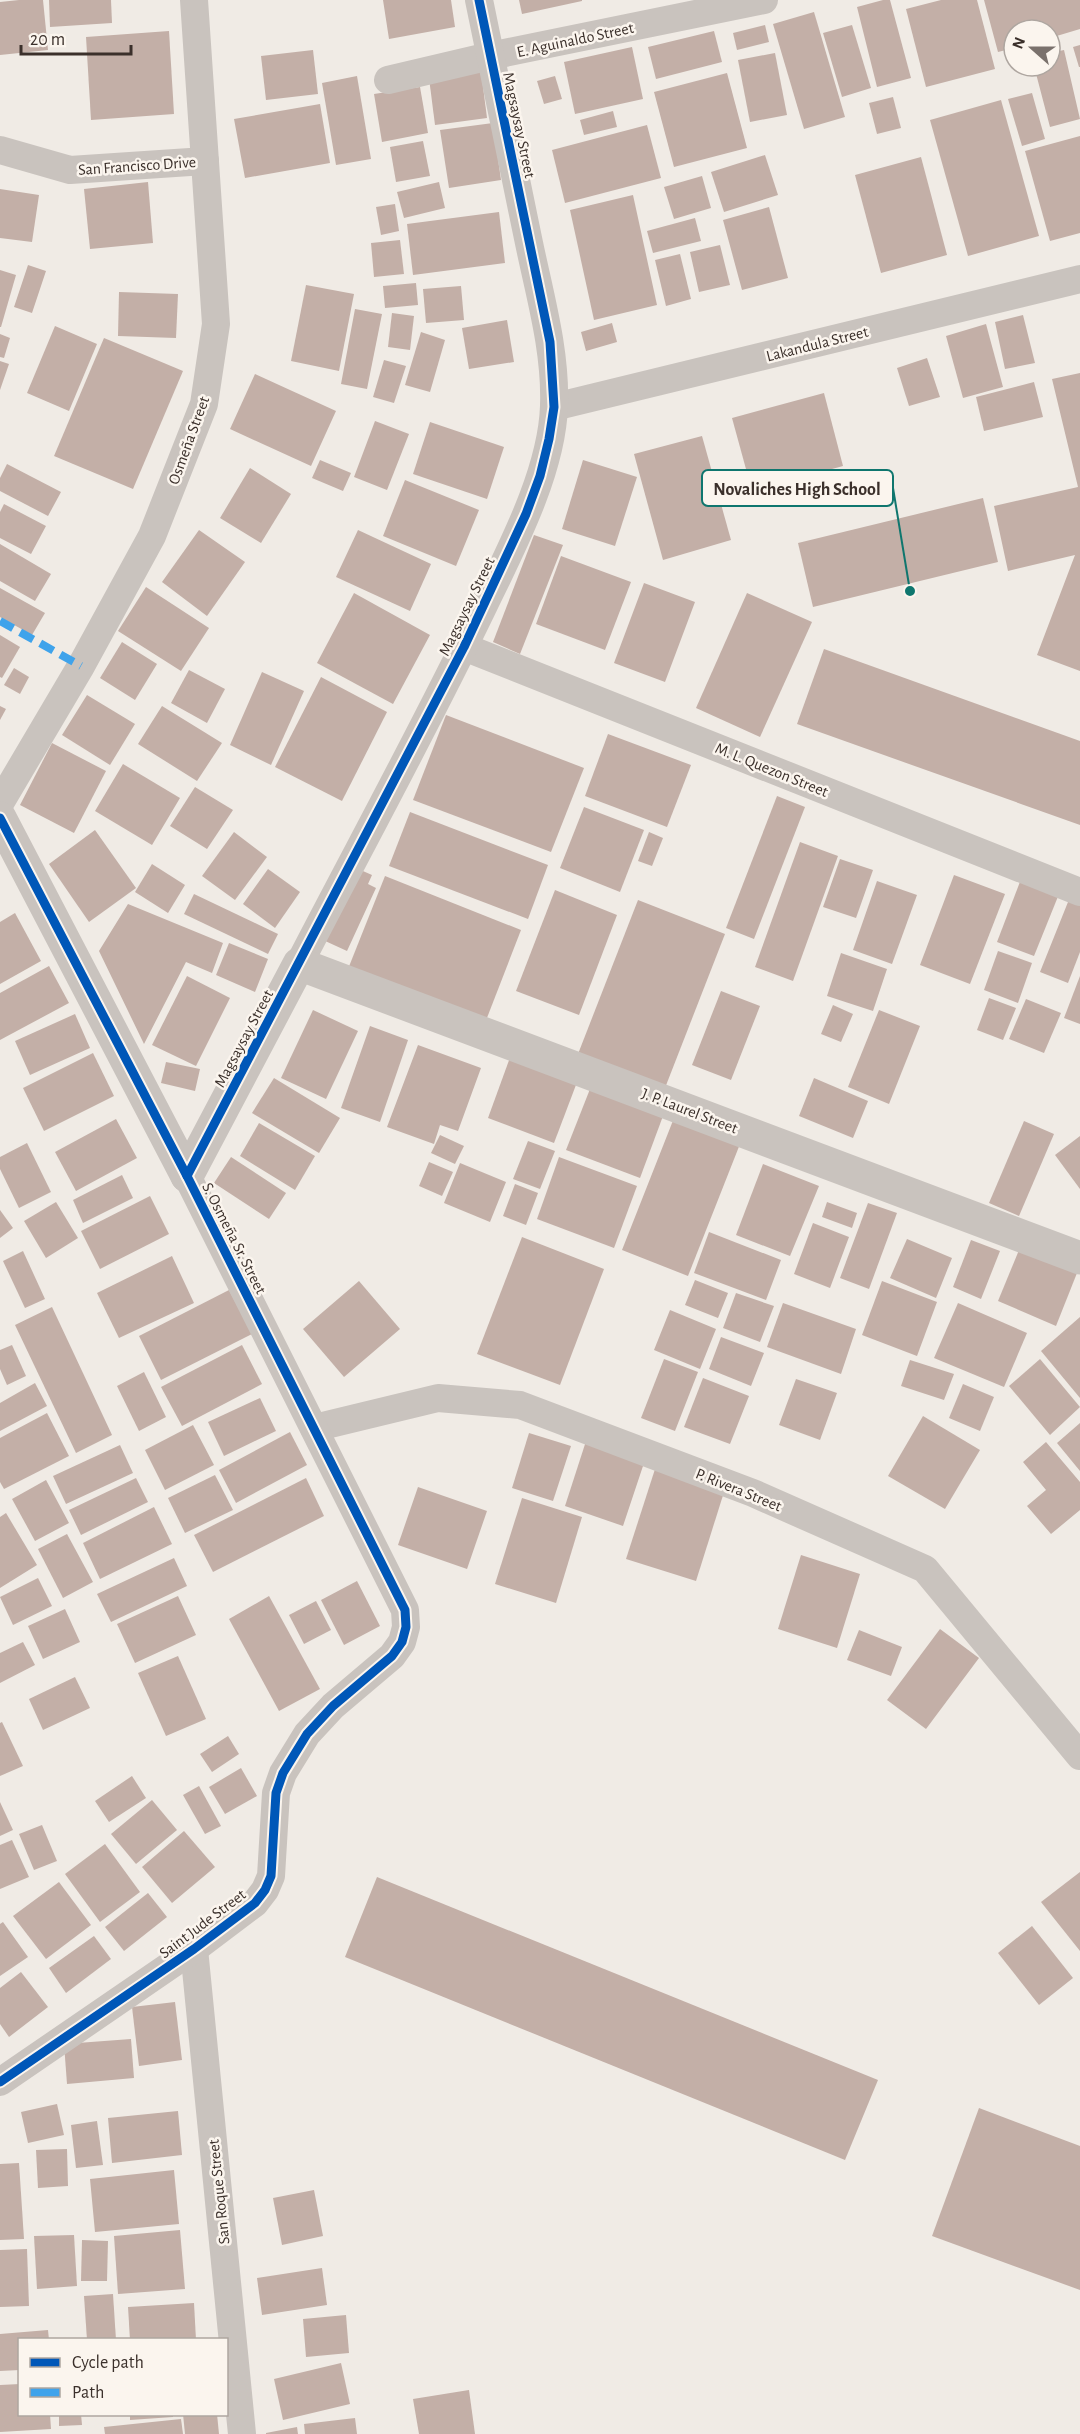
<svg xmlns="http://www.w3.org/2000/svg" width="1080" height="2434" font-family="'Alegreya Sans',sans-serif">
	<rect width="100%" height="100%" fill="#f0ebe5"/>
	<g fill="#c3afa7">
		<polygon points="19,0 43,0 48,50 0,55 0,2"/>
		<polygon points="49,0 111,0 112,23 50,27"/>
		<polygon points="383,0 451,0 455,27 389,39"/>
		<polygon points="519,0 582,0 582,1 522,14"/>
		<polygon points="883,0 890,0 911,78 877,87 857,7"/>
		<polygon points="941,0 977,0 995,69 926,87 906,9"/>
		<polygon points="984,0 1080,0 1080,29 1050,38 1050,30 1014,30 1014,48 998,52"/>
		<polygon points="814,12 845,117 804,129 773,24"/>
		<polygon points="765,25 769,42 737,50 733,33"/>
		<polygon points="852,25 871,88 842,97 823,33"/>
		<polygon points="169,31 174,114 91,120 86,37"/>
		<polygon points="714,31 722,62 656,79 648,47"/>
		<polygon points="1080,45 1080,67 1079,67 1073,47"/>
		<polygon points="632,47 643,99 575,114 564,62"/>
		<polygon points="313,50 318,94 266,100 261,56"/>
		<polygon points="1064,50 1080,119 1050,127 1034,66 1050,66 1050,53"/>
		<polygon points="775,53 787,115 750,122 738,60"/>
		<polygon points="481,71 487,118 435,125 429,78"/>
		<polygon points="727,73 747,148 674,167 654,92"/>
		<polygon points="357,76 371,159 336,165 322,83"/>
		<polygon points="555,76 562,99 544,104 537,81"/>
		<polygon points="420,87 428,133 382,142 374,94"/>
		<polygon points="1032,93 1045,139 1022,146 1008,99"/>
		<polygon points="893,97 901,128 877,134 869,103"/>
		<polygon points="1001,100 1039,236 968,256 930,120"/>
		<polygon points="320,104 330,163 245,178 234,119"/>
		<polygon points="613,111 617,127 584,135 580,120"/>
		<polygon points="493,123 501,180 449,188 440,130"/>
		<polygon points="647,125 661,178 565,203 552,150"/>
		<polygon points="1080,136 1080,233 1050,241 1025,151"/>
		<polygon points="423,141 430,176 396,182 390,147"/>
		<polygon points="765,155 778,195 724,212 711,172"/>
		<polygon points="921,157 947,255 881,273 855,175"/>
		<polygon points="702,176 711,208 674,219 664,187"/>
		<polygon points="148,182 153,243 90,249 84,189"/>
		<polygon points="439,182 445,208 404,218 397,192"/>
		<polygon points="0,189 39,195 32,242 0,238"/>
		<polygon points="633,195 657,305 594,320 570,210"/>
		<polygon points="395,204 399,231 381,235 376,207"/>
		<polygon points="769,207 788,278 742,290 723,220"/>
		<polygon points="499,212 505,263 413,275 407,224"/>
		<polygon points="695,218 701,241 653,253 647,231"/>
		<polygon points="400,240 404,274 374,277 371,243"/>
		<polygon points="720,245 730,285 699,292 690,252"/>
		<polygon points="680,254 691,299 666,306 655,260"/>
		<polygon points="28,265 46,271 32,313 14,307"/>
		<polygon points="0,270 16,275 1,327 0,327"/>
		<polygon points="416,283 418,305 385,308 383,286"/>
		<polygon points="306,285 354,294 339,371 291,361"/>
		<polygon points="461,286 464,320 426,323 423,289"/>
		<polygon points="119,292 178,294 176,338 118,336"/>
		<polygon points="355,309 382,314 367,389 341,384"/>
		<polygon points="392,313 414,316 410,350 388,347"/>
		<polygon points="1023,315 1035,363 1005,369 995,322"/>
		<polygon points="507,320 514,362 469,369 462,328"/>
		<polygon points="612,323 617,342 586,351 581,332"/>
		<polygon points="986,324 1003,387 963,398 946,336"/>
		<polygon points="55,326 97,344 69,411 27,393"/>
		<polygon points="421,332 445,340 430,392 405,385"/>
		<polygon points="0,334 10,338 4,358 0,357"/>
		<polygon points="104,338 183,371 133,489 54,456"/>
		<polygon points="927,358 940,397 909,406 897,368"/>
		<polygon points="384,360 406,366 394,403 373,397"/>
		<polygon points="0,361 9,364 0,390"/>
		<polygon points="1080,373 1080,671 1037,655 1075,555 1008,571 994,506 1078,487 1052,379"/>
		<polygon points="255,374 336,411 311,466 230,429"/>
		<polygon points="1034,382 1043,417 984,431 976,397"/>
		<polygon points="824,393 843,466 752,491 732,418"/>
		<polygon points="375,421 409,434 387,490 354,477"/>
		<polygon points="430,422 504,447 487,499 413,474"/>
		<polygon points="702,436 731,540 663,560 634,454"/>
		<polygon points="320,460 351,473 343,491 312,478"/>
		<polygon points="583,460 637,477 615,546 562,529"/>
		<polygon points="7,464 61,492 48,516 0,491 0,478"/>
		<polygon points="250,468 291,494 261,543 220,518"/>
		<polygon points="405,480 479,510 456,566 383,536"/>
		<polygon points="983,498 998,562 813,607 798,543"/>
		<polygon points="4,504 46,526 31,554 0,538 0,512"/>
		<polygon points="199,530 245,562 207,616 162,582"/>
		<polygon points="358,530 431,564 410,611 336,577"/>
		<polygon points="534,535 563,545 520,654 493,642"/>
		<polygon points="0,544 51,574 35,601 0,581"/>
		<polygon points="561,556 631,582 605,650 536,624"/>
		<polygon points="644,583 695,602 665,682 614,663"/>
		<polygon points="146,587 209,628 181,671 118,631"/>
		<polygon points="0,588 45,613 32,635 0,617"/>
		<polygon points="354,593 430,635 393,704 317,663"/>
		<polygon points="747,593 812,622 760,737 696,708"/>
		<polygon points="0,635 20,647 2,678 0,677"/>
		<polygon points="122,642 157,664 135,700 100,678"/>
		<polygon points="824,649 1080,741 1080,825 797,724"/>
		<polygon points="14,668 29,677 20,694 4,685"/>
		<polygon points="189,670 225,689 207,723 171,703"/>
		<polygon points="262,672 304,691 271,765 230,745"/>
		<polygon points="321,677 387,712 342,801 275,767"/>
		<polygon points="87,695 135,724 110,765 62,735"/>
		<polygon points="0,706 6,709 0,720"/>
		<polygon points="162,706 222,743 197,781 138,744"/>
		<polygon points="446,715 584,768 551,852 413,800"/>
		<polygon points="608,734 691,765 667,827 585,796"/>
		<polygon points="52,743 106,771 74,833 20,805"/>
		<polygon points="123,764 180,798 152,845 95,811"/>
		<polygon points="195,787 233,810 207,849 170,826"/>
		<polygon points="777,796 805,807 754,939 726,928"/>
		<polygon points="584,807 644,830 620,892 560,868"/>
		<polygon points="410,812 548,865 528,919 389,866"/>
		<polygon points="95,830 136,888 89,922 49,864"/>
		<polygon points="234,832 267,857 235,900 202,876"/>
		<polygon points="649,832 663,838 652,866 638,861"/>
		<polygon points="800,842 838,856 793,981 755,967"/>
		<polygon points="840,859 873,870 856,918 823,907"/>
		<polygon points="152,864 185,885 168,913 135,892"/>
		<polygon points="356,868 372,875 368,884 376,888 347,951 323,940"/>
		<polygon points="268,869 300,892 275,928 243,904"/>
		<polygon points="954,875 1005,894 970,984 920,965"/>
		<polygon points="385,876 521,930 485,1023 348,969"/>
		<polygon points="1021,879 1059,894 1034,956 997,942"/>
		<polygon points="877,881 917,895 892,964 853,950"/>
		<polygon points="555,890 617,915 579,1015 516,991"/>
		<polygon points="194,894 278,934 268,954 184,914"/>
		<polygon points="1070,897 1080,901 1080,952 1068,983 1040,972"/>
		<polygon points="638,900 725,934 665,1088 578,1054"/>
		<polygon points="128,904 223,943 212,973 186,962 144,1044 99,951"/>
		<polygon points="15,913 41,961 0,984 0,922"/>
		<polygon points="229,943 268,959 255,992 216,975"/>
		<polygon points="998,951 1032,963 1018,1003 984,990"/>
		<polygon points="841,953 887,969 873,1011 827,996"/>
		<polygon points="49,966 69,1003 0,1040 0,993"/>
		<polygon points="187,976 230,998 196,1066 152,1045"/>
		<polygon points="1080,976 1080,1024 1064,1018"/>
		<polygon points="721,991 760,1006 731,1080 692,1065"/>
		<polygon points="989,998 1016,1008 1003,1040 977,1030"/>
		<polygon points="1026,999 1061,1013 1044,1053 1009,1039"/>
		<polygon points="833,1005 853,1014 841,1042 821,1034"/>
		<polygon points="313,1010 358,1031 326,1099 281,1078"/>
		<polygon points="879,1010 920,1026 889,1104 848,1087"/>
		<polygon points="75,1014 90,1048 30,1075 15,1041"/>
		<polygon points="370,1026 408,1040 380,1122 341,1108"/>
		<polygon points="418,1045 481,1068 458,1131 440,1125 434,1144 387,1127"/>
		<polygon points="512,1052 579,1077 554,1143 488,1118"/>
		<polygon points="93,1053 114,1096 44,1131 23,1088"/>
		<polygon points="166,1062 200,1069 195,1091 161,1083"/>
		<polygon points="274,1078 340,1118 319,1153 252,1113"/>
		<polygon points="814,1078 868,1101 853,1138 799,1116"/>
		<polygon points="590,1089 663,1116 640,1178 566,1150"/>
		<polygon points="674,1118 740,1144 688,1276 622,1250"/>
		<polygon points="116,1119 137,1158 76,1191 55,1152"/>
		<polygon points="1024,1121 1054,1134 1019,1216 989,1203"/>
		<polygon points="259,1123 315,1156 295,1190 240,1156"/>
		<polygon points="440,1135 464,1146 455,1164 431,1153"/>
		<polygon points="1080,1136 1080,1189 1055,1155"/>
		<polygon points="528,1141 555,1151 540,1189 513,1179"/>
		<polygon points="27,1143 51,1192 19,1208 0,1169 0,1157"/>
		<polygon points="231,1157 286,1193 269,1219 214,1183"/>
		<polygon points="559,1157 637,1186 614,1248 537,1219"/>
		<polygon points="429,1162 453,1172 442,1196 419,1186"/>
		<polygon points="460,1163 506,1182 490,1222 444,1203"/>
		<polygon points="763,1164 819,1186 790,1256 736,1235"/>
		<polygon points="122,1175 133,1198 83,1223 73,1200"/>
		<polygon points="515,1184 538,1193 526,1225 503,1216"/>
		<polygon points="150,1196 169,1234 100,1269 81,1231"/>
		<polygon points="56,1202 78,1238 46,1258 24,1221"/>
		<polygon points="827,1202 857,1213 852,1228 822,1217"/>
		<polygon points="868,1203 897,1213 869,1289 840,1278"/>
		<polygon points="0,1210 13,1228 0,1238"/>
		<polygon points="813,1223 849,1237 830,1288 794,1274"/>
		<polygon points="709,1232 781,1260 766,1300 694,1273"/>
		<polygon points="522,1237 604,1269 560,1385 477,1354"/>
		<polygon points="907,1239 952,1258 936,1298 890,1278"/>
		<polygon points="971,1240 1000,1251 981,1299 953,1287"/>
		<polygon points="1019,1250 1077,1273 1056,1326 998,1301"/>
		<polygon points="23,1251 45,1299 25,1308 3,1261"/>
		<polygon points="172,1256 194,1303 119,1338 97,1293"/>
		<polygon points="695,1280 728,1293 718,1318 685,1305"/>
		<polygon points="359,1281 400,1329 344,1377 303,1329"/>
		<polygon points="882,1281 937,1302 917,1356 862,1335"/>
		<polygon points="229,1290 252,1334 161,1380 139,1336"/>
		<polygon points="736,1293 774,1306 760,1342 723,1328"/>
		<polygon points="783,1303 856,1329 841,1374 767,1347"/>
		<polygon points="958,1303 1027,1333 1004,1387 934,1358"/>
		<polygon points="52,1307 112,1435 76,1453 15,1325"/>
		<polygon points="670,1310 716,1329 700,1369 654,1350"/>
		<polygon points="1080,1317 1080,1398 1041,1351"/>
		<polygon points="721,1337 764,1353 751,1386 709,1369"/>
		<polygon points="12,1345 26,1376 7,1385 0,1369 0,1350"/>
		<polygon points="242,1345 262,1384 182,1426 161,1387"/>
		<polygon points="664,1359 698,1372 675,1431 641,1418"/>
		<polygon points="1040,1359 1080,1407 1050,1435 1009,1386"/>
		<polygon points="910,1360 954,1374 944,1400 901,1386"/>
		<polygon points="144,1372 166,1417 139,1431 117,1386"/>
		<polygon points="703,1378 749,1396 730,1444 684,1427"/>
		<polygon points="796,1379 837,1393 820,1440 779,1425"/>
		<polygon points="35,1383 47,1406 0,1431 0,1403"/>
		<polygon points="963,1384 994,1397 980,1431 949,1418"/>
		<polygon points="260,1398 276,1431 224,1456 208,1422"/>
		<polygon points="47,1413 69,1456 4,1489 0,1482 0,1438"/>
		<polygon points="923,1416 980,1450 945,1509 888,1476"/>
		<polygon points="1080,1423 1080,1471 1057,1443"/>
		<polygon points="193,1425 214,1465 165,1490 145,1450"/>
		<polygon points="290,1432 307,1465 236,1503 219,1470"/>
		<polygon points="529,1433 571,1446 553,1501 512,1488"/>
		<polygon points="587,1438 646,1457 623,1526 565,1506"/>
		<polygon points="1046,1442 1080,1482 1080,1510 1051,1534 1027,1506 1046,1490 1023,1462"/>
		<polygon points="120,1445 133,1473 66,1504 53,1476"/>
		<polygon points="656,1466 725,1489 696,1581 626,1559"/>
		<polygon points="215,1475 233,1510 185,1533 168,1498"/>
		<polygon points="136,1478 148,1502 81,1535 69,1510"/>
		<polygon points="306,1478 324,1516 213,1572 194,1535"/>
		<polygon points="46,1480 69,1523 35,1541 12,1499"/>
		<polygon points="418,1487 487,1511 467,1569 398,1545"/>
		<polygon points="522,1498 582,1517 556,1603 495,1584"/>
		<polygon points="154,1507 172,1544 100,1579 83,1543"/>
		<polygon points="6,1513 37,1565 0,1588 0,1517"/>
		<polygon points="67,1534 93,1582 63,1598 38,1549"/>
		<polygon points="801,1555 860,1574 837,1648 778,1629"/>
		<polygon points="174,1558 187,1586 111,1622 97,1594"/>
		<polygon points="38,1578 52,1606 13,1625 0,1597"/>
		<polygon points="357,1581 380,1626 344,1645 321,1600"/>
		<polygon points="178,1596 196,1635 135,1663 117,1624"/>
		<polygon points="269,1596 320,1689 279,1711 229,1619"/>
		<polygon points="316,1601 331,1630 304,1644 289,1615"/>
		<polygon points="65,1609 80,1642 43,1659 28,1626"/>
		<polygon points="940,1629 979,1658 926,1729 887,1700"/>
		<polygon points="859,1630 902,1647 891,1676 847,1660"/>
		<polygon points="23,1642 35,1665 0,1683 0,1653"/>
		<polygon points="178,1656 206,1719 166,1736 138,1673"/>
		<polygon points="75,1677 90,1708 43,1730 29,1699"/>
		<polygon points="2,1722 23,1766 0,1776 0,1723"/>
		<polygon points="228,1736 239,1754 212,1772 200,1754"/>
		<polygon points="241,1768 257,1796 225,1814 209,1787"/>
		<polygon points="132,1776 146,1798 109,1822 95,1801"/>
		<polygon points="199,1786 221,1826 205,1834 183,1795"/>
		<polygon points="152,1800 177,1830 136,1864 111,1834"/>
		<polygon points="0,1802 13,1830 0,1836"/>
		<polygon points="42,1825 57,1861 34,1870 19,1834"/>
		<polygon points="184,1831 215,1867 172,1903 142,1867"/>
		<polygon points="12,1840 29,1877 0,1889 0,1845"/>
		<polygon points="105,1844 140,1892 100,1922 65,1874"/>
		<polygon points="1080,1872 1080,1951 1041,1902"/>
		<polygon points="377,1877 878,2080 845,2160 345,1957"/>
		<polygon points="59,1882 91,1925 46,1959 13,1916"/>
		<polygon points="148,1893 167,1917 124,1951 105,1927"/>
		<polygon points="3,1922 28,1957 0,1976 0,1924"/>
		<polygon points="1032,1926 1073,1978 1039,2005 998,1953"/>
		<polygon points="94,1936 111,1959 66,1993 49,1968"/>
		<polygon points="21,1972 48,2007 9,2037 0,2024 0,1988"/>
		<polygon points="175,2002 182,2060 139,2066 132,2007"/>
		<polygon points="131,2039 134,2078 67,2084 64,2044"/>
		<polygon points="57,2104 64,2135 28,2143 21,2112"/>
		<polygon points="979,2108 1080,2146 1080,2290 932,2236"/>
		<polygon points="178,2111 182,2155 112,2163 108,2118"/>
		<polygon points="97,2121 103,2165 76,2168 71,2125"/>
		<polygon points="67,2149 68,2186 38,2188 36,2150"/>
		<polygon points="19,2163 24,2239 0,2240 0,2164"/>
		<polygon points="174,2170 179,2224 95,2232 90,2179"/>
		<polygon points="314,2190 323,2236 282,2245 273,2198"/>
		<polygon points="180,2230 185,2289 118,2294 114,2236"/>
		<polygon points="74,2235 77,2286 37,2289 34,2236"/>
		<polygon points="82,2240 108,2241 107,2281 81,2281"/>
		<polygon points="27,2249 29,2306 0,2307 0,2250"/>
		<polygon points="322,2268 327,2305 262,2315 257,2278"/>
		<polygon points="113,2294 116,2340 87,2340 84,2296"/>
		<polygon points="194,2303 196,2340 130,2340 128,2307"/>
		<polygon points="346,2315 349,2353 306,2357 303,2319"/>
		<polygon points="48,2330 49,2340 20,2340 20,2370 0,2371 0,2334"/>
		<polygon points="341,2363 350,2404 283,2420 274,2379"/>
		<polygon points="20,2384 20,2414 50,2414 51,2429 0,2432 0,2385"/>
		<polygon points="469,2390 475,2434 419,2434 413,2399"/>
		<polygon points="59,2414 81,2414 82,2425 59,2426"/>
		<polygon points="130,2414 173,2414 173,2417 130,2420"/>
		<polygon points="183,2414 217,2414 219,2434 185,2434"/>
		<polygon points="355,2418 357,2434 305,2434 304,2424"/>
		<polygon points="181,2419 183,2434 105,2434 104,2427"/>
		<polygon points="297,2427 298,2434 266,2434 266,2433"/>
	</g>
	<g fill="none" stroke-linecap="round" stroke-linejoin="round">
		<g stroke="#c9c3be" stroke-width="28">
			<polyline points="388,80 490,56 764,0"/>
			<polyline points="0,150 70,170 205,161"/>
			<polyline points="554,407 1080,279"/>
			<polyline points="464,647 1080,892"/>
			<polyline points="0,803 81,666 152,536 204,404 216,324 194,0"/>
			<path d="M299,964C361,844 426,726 484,605C512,547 552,471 554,406C556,351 540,296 529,243C512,162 496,81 479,0"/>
			<polyline points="314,1428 438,1398 520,1405 753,1493 925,1569 1080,1756"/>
			<polyline points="194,1949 242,2434"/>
			<polyline points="0,2082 194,1949 255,1903 265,1890 271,1876 276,1793 283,1773 307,1734 333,1706 392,1656 402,1642 406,1627 405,1610 187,1176"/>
		</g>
		<g stroke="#c9c3be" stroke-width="33">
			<polyline points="0,818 187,1176"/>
			<polyline points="187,1176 299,964 1080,1258"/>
		</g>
		<polyline stroke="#3fa3eb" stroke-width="8" stroke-dasharray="15 8" stroke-linecap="butt" points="0,621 81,666"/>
		<defs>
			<g id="cycleway">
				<polyline points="0,818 187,1176 405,1610 406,1627 402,1642 392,1656 333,1706 307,1734 283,1773 276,1793 271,1876 265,1890 255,1903 194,1949 0,2082"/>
				<polyline points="187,1176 464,647 526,514 540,476 549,439 554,407 550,342 479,0"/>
			</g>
		</defs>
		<use href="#cycleway" stroke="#fbf5ee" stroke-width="13"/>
		<use href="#cycleway" stroke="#0057b8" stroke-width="9"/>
	</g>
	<g text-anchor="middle" stroke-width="5" stroke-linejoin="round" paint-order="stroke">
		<g font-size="16" fill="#3b302b" stroke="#fbf5ee">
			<text transform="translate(575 39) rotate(-12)" y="6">E. Aguinaldo Street</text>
			<text transform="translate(520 125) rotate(78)" y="6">Magsaysay Street</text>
			<text transform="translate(137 165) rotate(-4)" y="6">San Francisco Drive</text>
			<text transform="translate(817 343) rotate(-14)" y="6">Lakandula Street</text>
			<text transform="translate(188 440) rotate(-70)" y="6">Osmeña Street</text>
			<text transform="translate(466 606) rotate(-64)" y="6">Magsaysay Street</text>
			<text transform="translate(772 769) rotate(22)" y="6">M. L. Quezon Street</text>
			<text transform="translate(243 1038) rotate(-62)" y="6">Magsaysay Street</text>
			<text transform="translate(690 1110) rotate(21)" y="6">J. P. Laurel Street</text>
			<text transform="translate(235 1238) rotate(63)" y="6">S. Osmeña Sr. Street</text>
			<text transform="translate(739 1489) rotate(22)" y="6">P. Rivera Street</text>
			<text transform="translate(202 1923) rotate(-37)" y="6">Saint Jude Street</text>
			<text transform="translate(218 2192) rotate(-96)" y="6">San Roque Street</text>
		</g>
	</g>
	<path fill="none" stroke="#0f766e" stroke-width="2" d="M910 591L893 488"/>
	<circle fill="#0f766e" stroke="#fbf5ee" stroke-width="2" cx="910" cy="591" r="6"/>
	<rect fill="#fbf5ee" stroke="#0f766e" stroke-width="2" x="702" y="470" width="191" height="36" rx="6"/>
	<g font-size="18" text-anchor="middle" font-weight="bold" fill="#3b302b">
		<text x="797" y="495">Novaliches High School</text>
	</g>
	<rect x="18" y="2338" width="210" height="78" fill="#fbf5ee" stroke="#aea6a0" stroke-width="1.5"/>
	<rect x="30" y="2358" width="30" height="9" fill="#0057b8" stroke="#aea6a0" stroke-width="1.5"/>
	<text x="72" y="2368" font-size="18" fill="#3b302b">Cycle path</text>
	<rect x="30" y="2388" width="30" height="9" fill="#3fa3eb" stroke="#aea6a0" stroke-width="1.5"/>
	<text x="72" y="2398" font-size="18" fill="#3b302b">Path</text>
	<g transform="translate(1032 48) rotate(291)"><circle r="28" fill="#fbf5ee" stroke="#aea6a0" stroke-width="1.5"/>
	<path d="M0-4.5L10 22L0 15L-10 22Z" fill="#7a716c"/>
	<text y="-9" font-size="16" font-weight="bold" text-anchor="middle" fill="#3b302b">N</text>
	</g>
	<path d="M21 45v9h110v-9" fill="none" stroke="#3b302b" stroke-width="3"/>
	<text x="30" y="45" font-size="18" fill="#3b302b" stroke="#fbf5ee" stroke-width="4.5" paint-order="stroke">20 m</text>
</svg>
